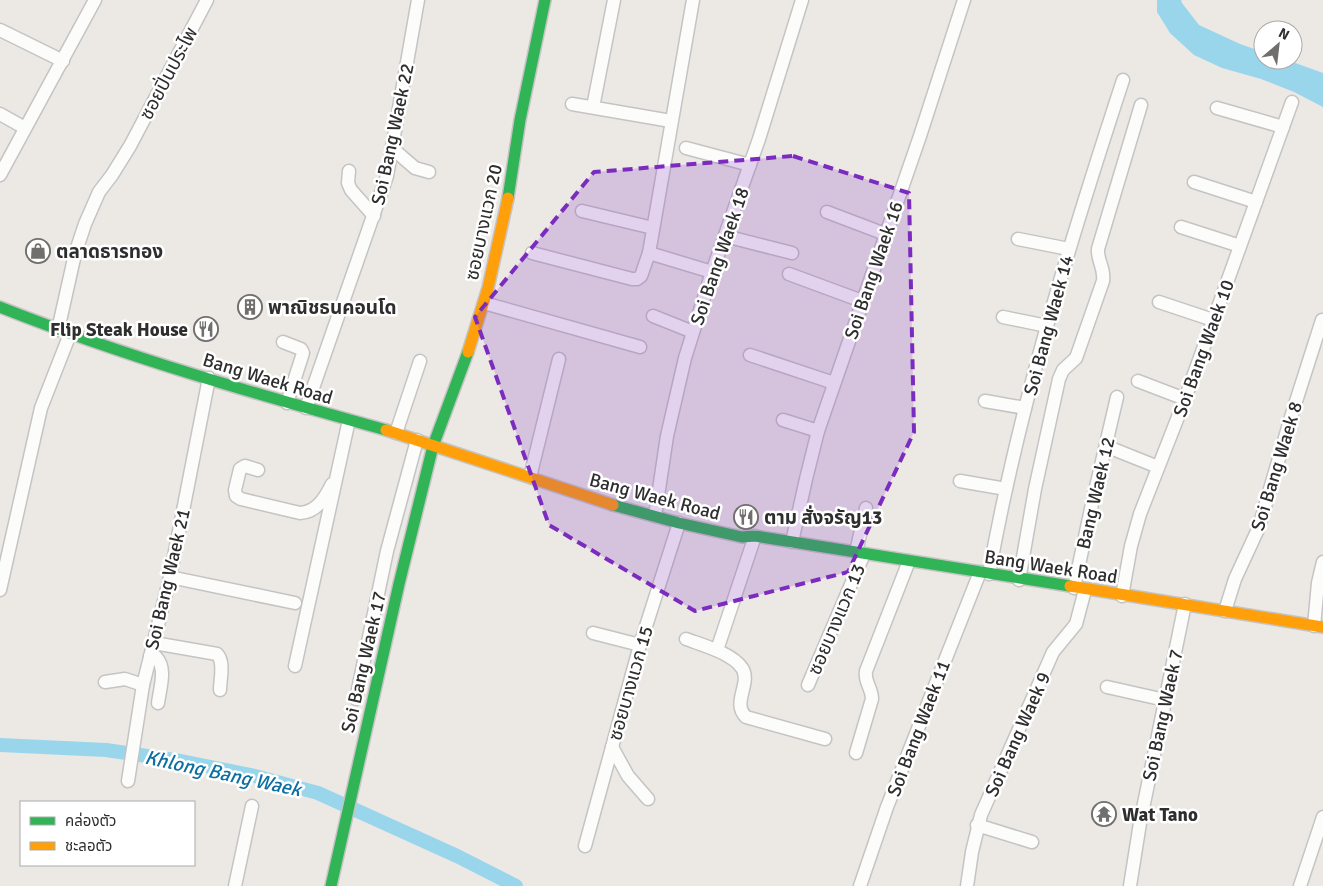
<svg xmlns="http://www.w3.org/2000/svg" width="1323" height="886" font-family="Signika,'Noto Sans Thai',sans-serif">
	<rect width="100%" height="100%" fill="#ece8e4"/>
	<polygon fill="#99d6ec" points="1157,0 1181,0 1182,3 1199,25 1240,44 1263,52 1263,60 1287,60 1323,73 1323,107 1294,92 1261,79 1222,68 1194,55 1170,33 1157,12"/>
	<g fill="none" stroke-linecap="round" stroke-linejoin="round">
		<polyline stroke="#99d6ec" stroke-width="14" points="0,745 106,750 181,761 255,776 318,793 457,856 516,886"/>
		<defs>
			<g id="street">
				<polyline points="693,0 649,253 712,272"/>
				<polyline points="0,30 63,61"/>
				<polyline points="572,104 671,121"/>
				<polyline points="593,107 614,0"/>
				<polyline points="1217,108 1283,127"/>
				<polyline points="0,114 25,128"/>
				<polyline points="686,148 750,165"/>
				<polyline points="393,149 415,168 429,172"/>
				<polyline points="349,171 348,183 351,190 374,216"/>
				<polyline points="0,175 95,0"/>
				<polyline points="1194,182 1256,202"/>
				<polyline points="582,211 653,228"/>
				<polyline points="827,212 885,234"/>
				<polyline points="1181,227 1240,246"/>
				<polyline points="725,236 792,253"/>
				<polyline points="1018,239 1069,249"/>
				<polyline points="532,253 632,279 637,279 641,276 649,253"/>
				<polyline points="789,274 862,301"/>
				<polyline points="1159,302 1213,320"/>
				<polyline points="484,303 640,347"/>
				<polyline points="653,316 693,332"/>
				<polyline points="1003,317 1047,326"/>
				<polyline points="58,330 75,254 85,224 99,192 112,175 130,146 207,0"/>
				<polyline points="283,342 301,349 303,353 287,403"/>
				<polyline points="750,355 834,383"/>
				<polyline points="1138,381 1185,399"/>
				<polyline points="985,401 1025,408"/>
				<polyline points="306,408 387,176 418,0"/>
				<polyline points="783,420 818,431"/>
				<polyline points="396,433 420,361"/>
				<polyline points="1113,449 1158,467"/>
				<path d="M258,470L245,466L240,469L235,490L236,496L241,499L300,513C317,512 325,498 332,484"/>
				<polyline points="530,477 559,359"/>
				<polyline points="960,481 1006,489"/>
				<polyline points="655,516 667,436 685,358 712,272 759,139 802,0"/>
				<polyline points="792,542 806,479 818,431 920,136 964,0"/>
				<polyline points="856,552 866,508"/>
				<path d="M989,574C1019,406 1070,242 1123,80"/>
				<polyline points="170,577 295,603"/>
				<path d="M1019,580L1035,489L1059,379L1063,370L1076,358L1103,281C1105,268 1097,261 1098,249L1141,105"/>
				<polyline points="1074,588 1092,504 1117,397"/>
				<polyline points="0,590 41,408 70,334"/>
				<polyline points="1122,596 1131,546 1140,514 1185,399 1292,102"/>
				<polyline points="1225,611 1235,579 1259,527 1291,417 1322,320"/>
				<polyline points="1314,626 1318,583 1323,562"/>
				<polyline points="593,633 640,645"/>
				<path d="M686,639C702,645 732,653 742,668C752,683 731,703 746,717L825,739"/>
				<path d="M154,643L217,654C225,662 220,679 220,690"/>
				<polyline points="717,650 755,536"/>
				<path d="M150,656L156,657C167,668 160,688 158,703"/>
				<polyline points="295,666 349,420"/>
				<polyline points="105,682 125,679 143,685"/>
				<polyline points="808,685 864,554"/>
				<polyline points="1107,687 1165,700"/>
				<polyline points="356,699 387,551 417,440"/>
				<polyline points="612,747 628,776 648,799"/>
				<path d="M856,753L872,699C872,688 864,682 866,671L909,561"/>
				<polyline points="128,781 143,685 170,577 209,378"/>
				<polyline points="977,825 1032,842"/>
				<polyline points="585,846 640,645 679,523"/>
				<polyline points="235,886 252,806"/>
				<polyline points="860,886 887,807 980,572"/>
				<polyline points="967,886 972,852 981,815 1053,652 1076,624 1085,590"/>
				<polyline points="1130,886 1140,823 1185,604"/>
				<polyline points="1300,886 1323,817"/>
			</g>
			<g id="fast">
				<polyline points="508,198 520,120 545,0"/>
				<path d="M0,307C126,357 256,394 386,430"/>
				<polyline points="613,505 679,523 742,537 755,536 1070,586"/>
				<polyline points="331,886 399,584 433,446 468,352"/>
			</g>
			<g id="slow">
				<polyline points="468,352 488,288 508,198"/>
				<polyline points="386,430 613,505"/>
				<polyline points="1070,586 1323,627"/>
			</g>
		</defs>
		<use href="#street" stroke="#c5c4c5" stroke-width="15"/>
		<use href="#fast" stroke="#c5c4c5" stroke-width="14"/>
		<use href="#slow" stroke="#c5c4c5" stroke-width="14"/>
		<use href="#street" stroke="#fcfcfb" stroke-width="12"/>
		<use href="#fast" stroke="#30b455" stroke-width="11"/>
		<use href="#slow" stroke="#ff9f0a" stroke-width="11"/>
	</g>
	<path fill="#7b2cbf" fill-opacity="0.2" stroke="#7b2cbf" stroke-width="4" stroke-dasharray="10 6" stroke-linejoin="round" d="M793,156L909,193L914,432L848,572L695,611L549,525L475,317L594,172Z"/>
	<defs>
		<symbol id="shop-ring" viewBox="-11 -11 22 22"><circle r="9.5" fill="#fff" stroke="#706f6e" stroke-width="1.5"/><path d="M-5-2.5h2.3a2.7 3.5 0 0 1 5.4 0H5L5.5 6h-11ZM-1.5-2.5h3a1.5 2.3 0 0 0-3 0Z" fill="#706f6e"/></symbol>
		<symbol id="building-ring" viewBox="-11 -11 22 22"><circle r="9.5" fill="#fff" stroke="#706f6e" stroke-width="1.5"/><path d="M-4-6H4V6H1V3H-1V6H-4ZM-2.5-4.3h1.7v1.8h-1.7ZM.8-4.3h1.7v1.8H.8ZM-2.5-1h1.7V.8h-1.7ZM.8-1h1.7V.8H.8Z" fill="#706f6e"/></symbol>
		<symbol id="restaurant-ring" viewBox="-11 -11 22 22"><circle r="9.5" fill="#fff" stroke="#706f6e" stroke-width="1.5"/><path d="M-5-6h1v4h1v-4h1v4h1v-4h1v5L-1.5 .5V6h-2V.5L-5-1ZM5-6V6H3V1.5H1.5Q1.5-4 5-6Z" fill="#706f6e"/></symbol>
		<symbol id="temple-ring" viewBox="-11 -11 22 22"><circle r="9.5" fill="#fff" stroke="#706f6e" stroke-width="1.5"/><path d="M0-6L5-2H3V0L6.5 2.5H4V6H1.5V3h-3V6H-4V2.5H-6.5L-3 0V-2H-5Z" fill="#706f6e"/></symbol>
	</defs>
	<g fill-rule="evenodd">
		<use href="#shop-ring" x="24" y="237" width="28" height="28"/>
		<use href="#building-ring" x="236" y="293" width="28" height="28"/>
		<use href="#restaurant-ring" x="192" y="315" width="28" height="28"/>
		<use href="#restaurant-ring" x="732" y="503" width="28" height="28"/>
		<use href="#temple-ring" x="1090" y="800" width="28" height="28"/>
	</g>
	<g text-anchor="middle" stroke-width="5" stroke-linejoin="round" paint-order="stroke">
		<g font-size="19" fill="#2e2e2e" stroke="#fff">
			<text transform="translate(168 73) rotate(-62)" y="7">ซอยปิ่นประไพ</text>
			<text transform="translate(392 134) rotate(-78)" y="7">Soi Bang Waek 22</text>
			<text transform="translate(483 222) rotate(-78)" y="7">ซอยบางแวก 20</text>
			<text transform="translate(719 256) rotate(-71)" y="7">Soi Bang Waek 18</text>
			<text transform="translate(873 270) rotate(-71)" y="7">Soi Bang Waek 16</text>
			<text transform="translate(1048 325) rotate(-75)" y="7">Soi Bang Waek 14</text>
			<text transform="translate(1203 348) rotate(-70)" y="7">Soi Bang Waek 10</text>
			<text transform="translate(268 378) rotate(17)" y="7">Bang Waek Road</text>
			<text transform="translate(1276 466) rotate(-73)" y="7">Soi Bang Waek 8</text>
			<text transform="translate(1095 493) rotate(-77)" y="7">Bang Waek 12</text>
			<text transform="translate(655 496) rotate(15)" y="7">Bang Waek Road</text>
			<text transform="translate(1051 566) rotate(9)" y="7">Bang Waek Road</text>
			<text transform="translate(167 579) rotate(-77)" y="7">Soi Bang Waek 21</text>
			<text transform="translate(836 619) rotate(-67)" y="7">ซอยบางแวก 13</text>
			<text transform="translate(363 662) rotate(-77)" y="7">Soi Bang Waek 17</text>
			<text transform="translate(630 683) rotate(-74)" y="7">ซอยบางแวก 15</text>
			<text transform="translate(1162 715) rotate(-78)" y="7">Soi Bang Waek 7</text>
			<text transform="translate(918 728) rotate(-69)" y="7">Soi Bang Waek 11</text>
			<text transform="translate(1017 734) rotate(-66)" y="7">Soi Bang Waek 9</text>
		</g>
		<g font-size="19" font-weight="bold" fill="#2e2e2e" stroke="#fff" text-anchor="start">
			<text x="56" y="258">ตลาดธารทอง</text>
			<text x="268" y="314">พาณิชธนคอนโด</text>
			<text x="188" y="336" text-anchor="end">Flip Steak House</text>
			<text x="764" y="524">ตาม สั่งจรัญ13</text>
			<text x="1122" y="821">Wat Tano</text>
		</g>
		<g font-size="20" font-style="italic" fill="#0d6fa3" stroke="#fff">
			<text transform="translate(223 773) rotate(12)" y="7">Khlong Bang Waek</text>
		</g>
	</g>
	<rect x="20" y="801" width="175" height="65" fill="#ffffff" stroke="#ababab"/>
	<rect x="30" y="817" width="25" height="8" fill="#30b455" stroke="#ababab"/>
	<text x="65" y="826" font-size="15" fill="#2e2e2e">คล่องตัว</text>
	<rect x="30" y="842" width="25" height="8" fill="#ff9f0a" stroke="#ababab"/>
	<text x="65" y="851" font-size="15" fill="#2e2e2e">ชะลอตัว</text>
	<g transform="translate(1278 45) rotate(28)"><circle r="24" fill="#ffffff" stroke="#ababab"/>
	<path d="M0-4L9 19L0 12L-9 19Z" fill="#706f6e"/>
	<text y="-8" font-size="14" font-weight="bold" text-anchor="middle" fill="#2e2e2e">N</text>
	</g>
</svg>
